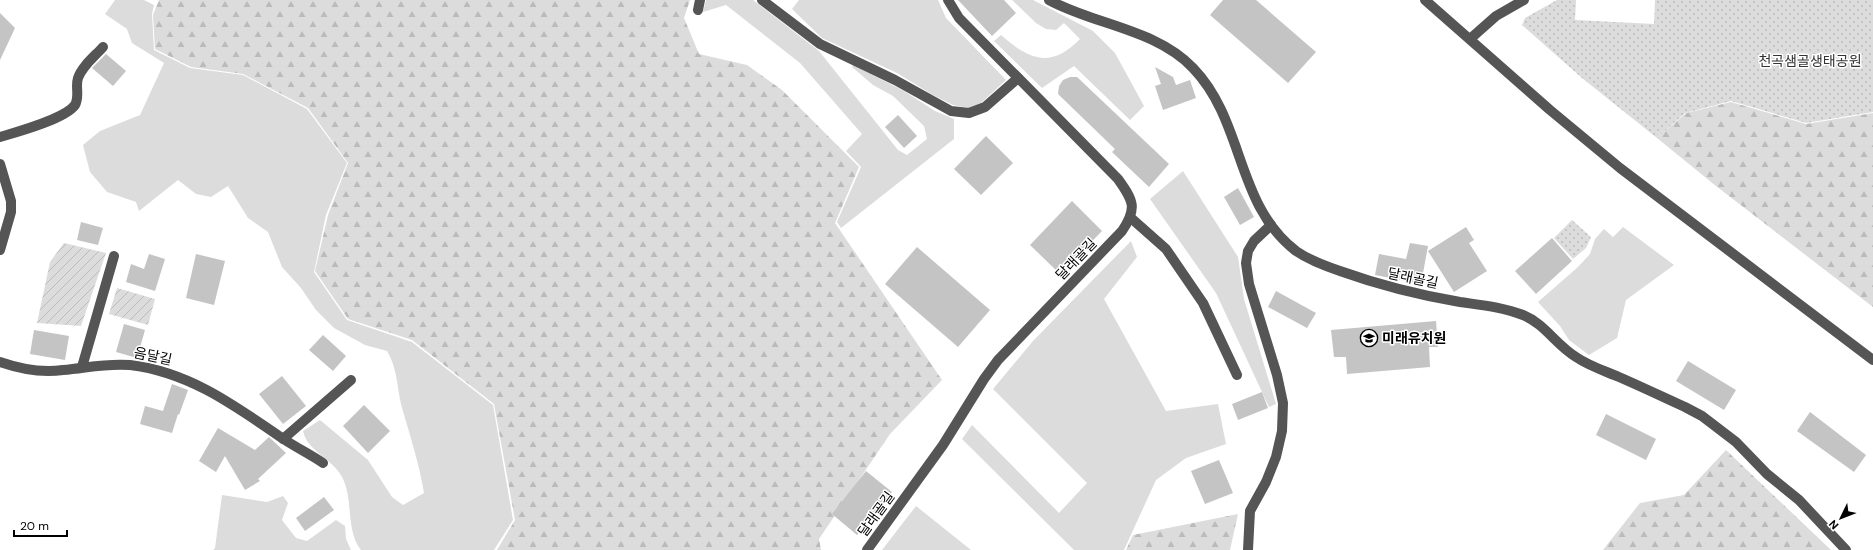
<svg xmlns="http://www.w3.org/2000/svg" width="1873" height="550" font-family="'DM Sans','Noto Sans KR',sans-serif">
	<defs>
		<pattern id="forest-firs" width="22" height="20" patternUnits="userSpaceOnUse"><rect width="22" height="20" fill="#dcdcdc"/><path d="M5 1l3.5 6h-7zM16 11l3.5 6h-7z" fill="#bbb"/></pattern>
		<pattern id="park-dots" width="8" height="8" patternUnits="userSpaceOnUse"><rect width="8" height="8" fill="#dcdcdc"/><path d="M2 2h.1M6 6h.1" fill="none" stroke="#bbb" stroke-width="1.8" stroke-linecap="round"/></pattern>
		<pattern id="garden-furrows" width="10" height="10" patternUnits="userSpaceOnUse"><rect width="10" height="10" fill="#dcdcdc"/><path d="M-1 1l2-2M0 10L10 0M9 11l2-2" fill="none" stroke="#bbb"/></pattern>
	</defs>
	<rect width="100%" height="100%" fill="#fff"/>
	<g fill="#dcdcdc">
		<path d="M115,0H144L154,5L152,14L154,50L190,68L243,75L307,109L347,163L326,215L314,272L347,320L412,342L493,405L513,520L494,550H361C345,530 354,499 342,477C333,459 307,451 303,431L320,420L368,460L392,497L403,505L424,493C419,462 409,433 401,404C397,386 397,367 387,351L365,345L334,328L316,310L301,288L282,267L268,232L248,218L228,186L211,197L196,194L178,180L139,211L136,202L107,192L90,172L83,145L100,131L140,115L164,63L132,43L127,29L105,14Z"/>
		<polygon points="706,0 753,0 819,51 898,150 907,155 927,139 924,126 893,96 873,85 852,67 853,65 904,91 935,111 954,119 954,139 841,228 837,222 861,167 846,151 862,134 800,63 726,5 703,12"/>
		<polygon points="799,0 938,0 946,18 1006,80 981,103 968,108 953,105 933,95 897,73 822,38 792,9"/>
		<path d="M1012,0H1033L1093,31L1115,53L1144,106L1130,120L1074,66L1042,88L994,41L1001,35C1029,60 1051,69 1080,39L1064,23L1056,30L1046,29L1036,23Z"/>
		<polygon points="1183,171 1238,257 1244,299 1276,404 1269,407 1216,293 1150,199"/>
		<polygon points="1623,227 1674,265 1626,300 1617,338 1589,355 1569,340 1560,326 1538,302 1578,267 1590,254 1595,239 1604,229 1613,237"/>
		<polygon points="1131,241 1137,257 1104,299 1166,411 1218,404 1226,444 1186,458 1156,480 1124,550 1074,550 962,439 972,425 1059,513 1087,483 993,389 1033,341"/>
		<polygon points="222,495 267,502 283,496 288,503 282,520 296,538 307,541 336,520 345,526 346,539 351,550 213,550 215,548"/>
		<polygon points="916,506 971,550 882,550"/>
	</g>
	<g fill="url(#forest-firs)">
		<polygon points="159,0 690,0 684,18 699,54 747,65 782,90 859,167 835,223 942,380 890,434 819,539 821,550 497,550 515,520 494,404 412,340 348,319 315,271 328,215 348,163 308,108 243,74 191,67 155,49 153,15"/>
		<polygon points="1731,102 1806,124 1873,113 1873,307 1716,186 1657,138 1686,113"/>
		<polygon points="1726,450 1831,550 1603,550 1640,503 1684,495"/>
		<polygon points="1238,514 1230,550 1126,550 1133,535"/>
	</g>
	<g fill="url(#park-dots)">
		<polygon points="1557,0 1576,0 1575,20 1654,24 1655,0 1873,0 1873,112 1806,123 1731,101 1685,113 1657,138 1582,78 1522,25 1525,18"/>
		<polygon points="1572,220 1591,237 1586,248 1573,259 1554,238"/>
	</g>
	<g fill="url(#garden-furrows)">
		<polygon points="64,243 106,253 81,326 37,323 50,262"/>
		<polygon points="117,288 155,299 148,325 109,314"/>
	</g>
	<g fill="#c4c4c4">
		<polygon points="958,0 1004,0 1016,13 992,36"/>
		<polygon points="1223,0 1256,0 1316,52 1288,83 1210,15"/>
		<polygon points="0,13 15,28 0,60"/>
		<polygon points="106,54 126,71 113,86 92,68"/>
		<polygon points="1155,67 1173,77 1176,85 1190,80 1196,98 1163,110 1155,86 1161,84"/>
		<polygon points="1070,77 1077,77 1169,164 1149,187 1112,152 1115,149 1058,94 1059,86 1063,80"/>
		<polygon points="898,115 917,136 904,148 885,127"/>
		<polygon points="986,136 1013,163 981,195 954,169"/>
		<polygon points="1238,188 1254,217 1240,225 1224,197"/>
		<polygon points="1072,201 1102,231 1060,274 1030,245"/>
		<polygon points="81,222 103,228 98,245 77,240"/>
		<polygon points="1466,227 1474,240 1469,243 1487,271 1454,292 1428,251"/>
		<polygon points="1552,238 1572,261 1536,294 1515,271"/>
		<polygon points="1410,243 1428,246 1421,284 1375,275 1379,254 1406,259"/>
		<polygon points="917,247 990,310 958,347 885,284"/>
		<polygon points="149,254 165,259 155,291 126,282 131,264 144,269"/>
		<polygon points="196,254 225,261 214,305 186,298"/>
		<polygon points="1276,291 1316,313 1307,328 1268,307"/>
		<polygon points="1436,321 1438,347 1429,347 1430,367 1347,374 1346,357 1334,357 1331,330"/>
		<polygon points="124,324 145,330 137,358 116,352"/>
		<polygon points="34,330 69,336 65,360 30,354"/>
		<polygon points="323,335 346,356 333,371 309,350"/>
		<polygon points="1688,361 1736,390 1724,410 1676,381"/>
		<polygon points="282,376 306,406 283,424 259,394"/>
		<polygon points="172,384 188,390 179,415 178,414 172,433 140,424 145,406 163,411"/>
		<polygon points="1262,392 1268,408 1238,420 1232,404"/>
		<polygon points="364,405 390,431 368,453 343,426"/>
		<polygon points="1810,412 1866,455 1854,472 1797,431"/>
		<polygon points="1606,414 1656,439 1646,460 1596,435"/>
		<polygon points="218,428 255,450 269,437 286,453 258,479 260,481 245,490 225,456 216,472 199,461"/>
		<polygon points="1219,460 1233,493 1205,504 1191,471"/>
		<polygon points="866,471 892,492 857,535 832,514"/>
		<polygon points="324,497 334,510 305,531 296,518"/>
	</g>
	<g fill="none" stroke-linecap="round" stroke-linejoin="round">
		<g stroke="#555" stroke-width="10">
			<polyline points="762,0 820,44 895,80 951,111 969,113 985,107 1018,78"/>
			<path d="M1049,0C1095,25 1156,29 1193,68C1245,122 1235,204 1296,251C1309,260 1325,266 1340,271C1379,285 1419,295 1460,302C1481,305 1503,307 1523,315C1545,324 1556,345 1576,357C1589,366 1605,371 1619,377C1642,387 1663,397 1685,407L1702,416L1736,442L1767,474L1799,500L1846,550"/>
			<polyline points="1425,0 1550,110 1620,168 1873,360"/>
			<polyline points="698,10 700,0"/>
			<polyline points="1470,39 1496,16 1524,0"/>
			<path d="M0,137C17,132 65,119 75,105C80,96 75,87 78,78C82,66 95,56 103,47"/>
			<polyline points="0,164 11,201 11,212 0,250"/>
			<polyline points="1131,218 1166,249 1203,303 1237,375"/>
			<path d="M0,362C20,369 42,373 63,370C87,368 105,363 130,365C189,372 234,405 282,438C295,447 310,454 323,463"/>
			<polyline points="82,367 114,256"/>
			<polyline points="283,439 351,380"/>
			<path d="M867,550L943,445L984,379L998,360L1122,231C1138,208 1133,200 1118,179L959,18L948,0"/>
			<polyline points="1248,550 1250,511 1266,482 1276,457 1282,431 1283,403 1277,375 1249,284 1246,263 1248,251 1254,241 1271,225"/>
		</g>
	</g>
	<defs>
		<symbol id="school-ring" viewBox="-11 -11 22 22"><circle r="9.5" fill="#fff" stroke="#000" stroke-width="1.5"/><path d="M0-5L7-2L0 1L-7-2ZM-4 1L0 2.5L4 1V4Q0 6-4 4Z" fill="#000"/></symbol>
	</defs>
	<g fill-rule="evenodd">
		<use href="#school-ring" x="1359" y="328" width="20" height="20"/>
	</g>
	<g text-anchor="middle" stroke-width="3" stroke-linejoin="round" paint-order="stroke">
		<g font-size="14" fill="#333" stroke="#fff">
			<text x="1810" y="66">천곡샘골생태공원</text>
		</g>
		<g font-size="14" fill="#000" stroke="#fff">
			<text transform="translate(1076 259) rotate(-46)" y="5">달래골길</text>
			<text transform="translate(1413 278) rotate(12)" y="5">달래골길</text>
			<text transform="translate(153 356) rotate(12)" y="5">음달길</text>
			<text transform="translate(876 514) rotate(-54)" y="5">달래골길</text>
		</g>
		<g font-size="14" font-weight="bold" fill="#000" stroke="#fff" text-anchor="start">
			<text x="1382" y="343">미래유치원</text>
		</g>
	</g>
	<g transform="translate(1841 518) rotate(227)" stroke="#ffffff" stroke-width="3" paint-order="stroke">
	<path d="M0-3L7 15L0 10L-7 15Z" fill="#000000"/>
	<text y="-6" font-size="11" font-weight="bold" text-anchor="middle" fill="#000000">N</text>
	</g>
	<path d="M14 530v6h53v-6" fill="none" stroke="#000000" stroke-width="2"/>
	<text x="20" y="530" font-size="12" fill="#000000" stroke="#ffffff" stroke-width="3" paint-order="stroke">20 m</text>
</svg>
